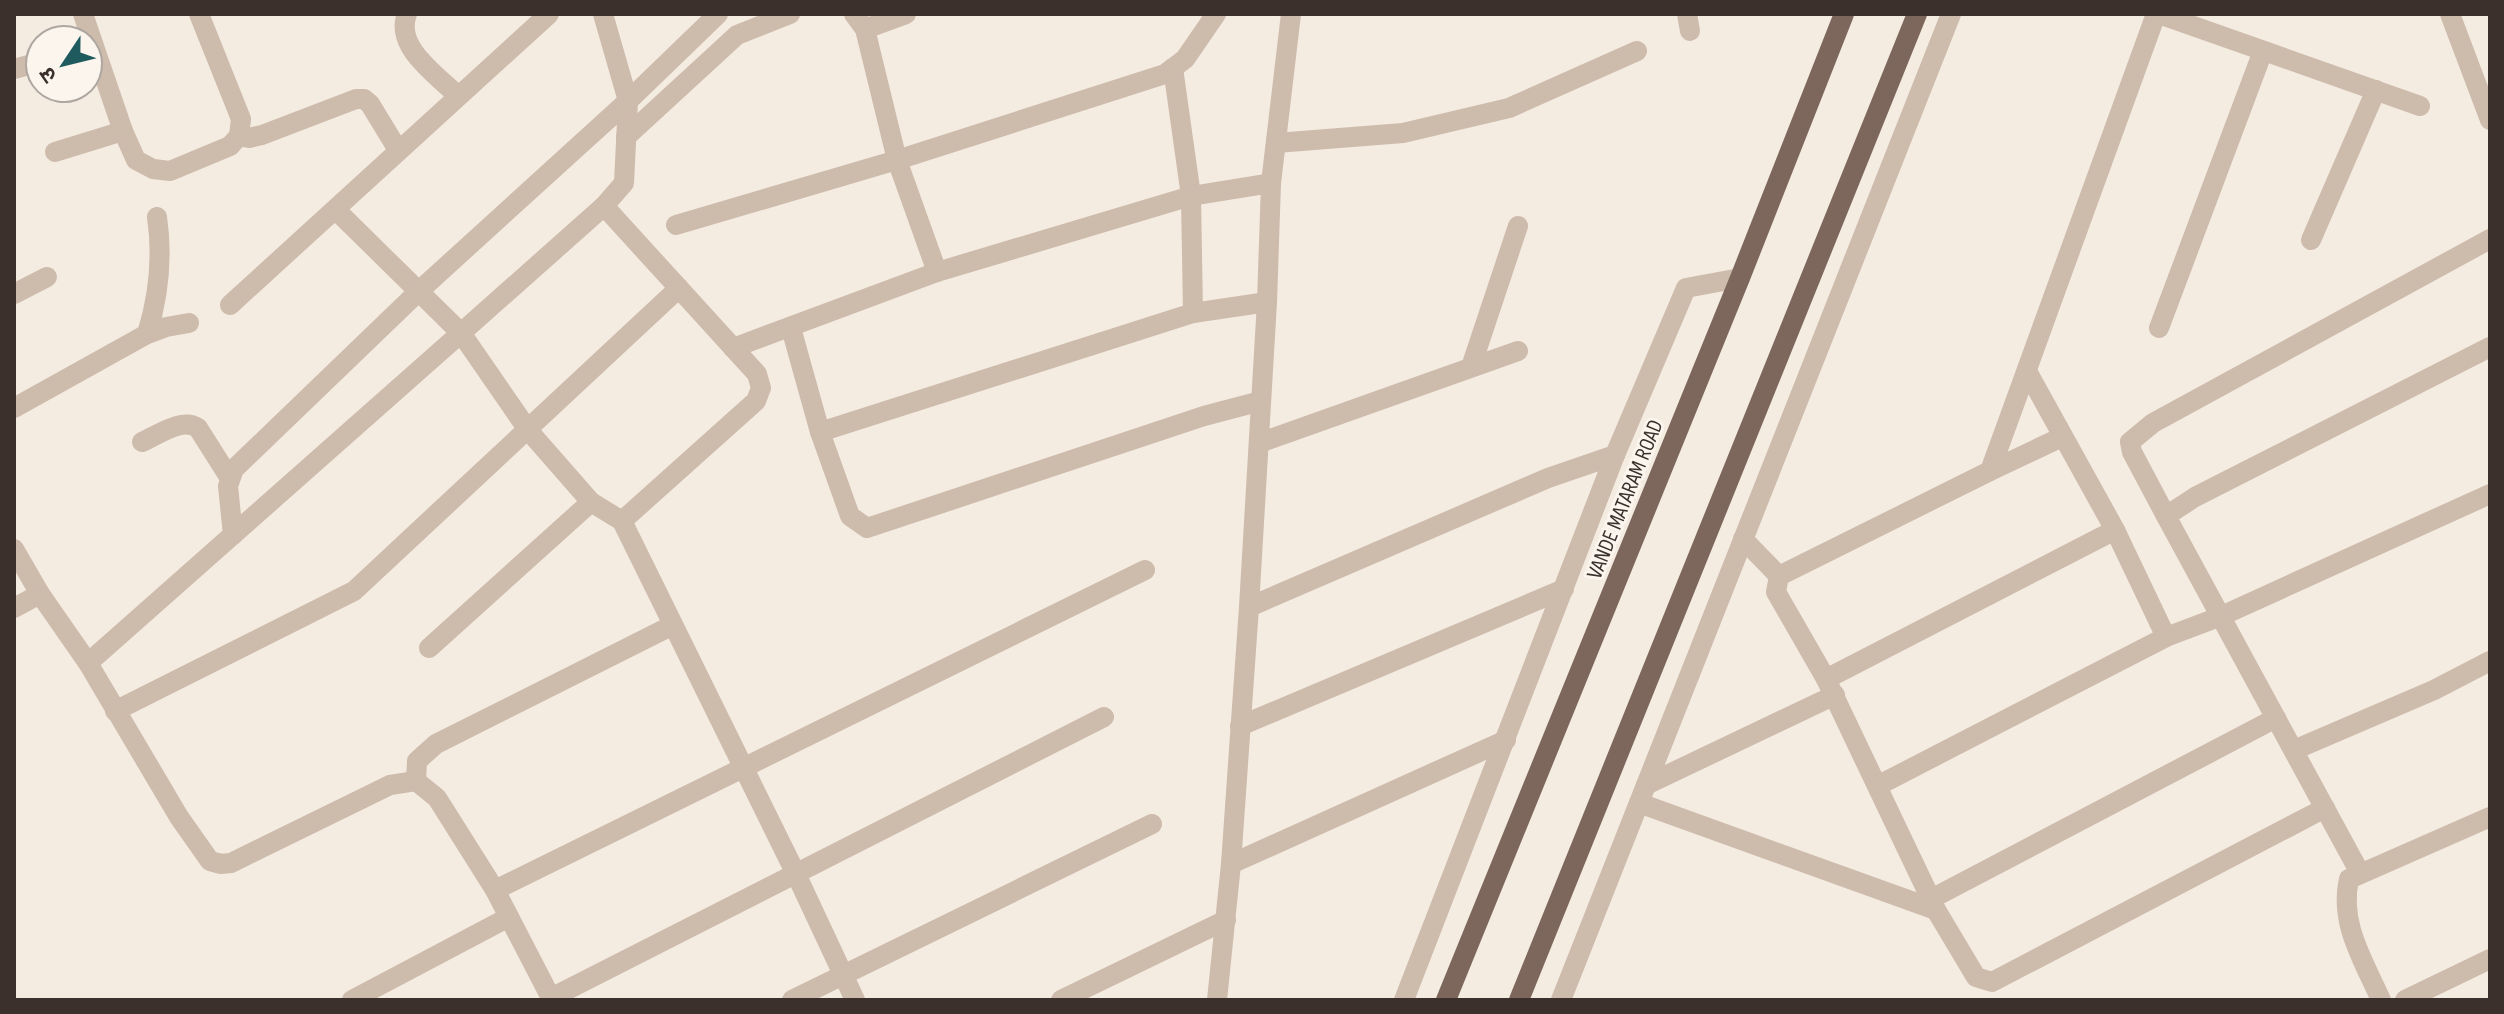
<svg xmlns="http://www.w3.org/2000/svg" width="2504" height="1014" font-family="'Sofia Sans Condensed','Noto Sans Devanagari',sans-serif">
	<rect width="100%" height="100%" fill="#f4ebe1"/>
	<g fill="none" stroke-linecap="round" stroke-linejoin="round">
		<g stroke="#cdbbac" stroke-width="20">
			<polyline points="83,14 123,131 136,160 153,169 170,171 230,146 239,136 241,119 199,14"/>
			<path d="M407,14C394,47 437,75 458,96"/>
			<polyline points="854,14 865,29 897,160 937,272"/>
			<polyline points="1687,14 1690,31"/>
			<polyline points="2156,14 1990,471 1779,576 1776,592 1826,679 1936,910 1976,977 1992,982 2325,808"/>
			<polyline points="2159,14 2420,106"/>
			<polyline points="2450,14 2490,120"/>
			<polyline points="865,29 906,14"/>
			<polyline points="1173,68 1191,196 1193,313"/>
			<polyline points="14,69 40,62"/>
			<polyline points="239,136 249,138 262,135 356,99 364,99 370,104 398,150"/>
			<polyline points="626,137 737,35 790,14"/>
			<polyline points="1276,143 1403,133 1509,108 1637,51"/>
			<polyline points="55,152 123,131"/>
			<polyline points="604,206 757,374 761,388 756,401 622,521"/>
			<polyline points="336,210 461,333 604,206 624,183 628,101 603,14"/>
			<polyline points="676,225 897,160 1165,74 1185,59 1216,14"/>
			<polyline points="2311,240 2376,90"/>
			<polyline points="14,294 47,277"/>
			<polyline points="230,305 549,14"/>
			<polyline points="791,328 820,432 850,516 867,528 1204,416 1261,401"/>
			<polyline points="2159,328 2263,51"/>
			<path d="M147,334C159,295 163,258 157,217"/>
			<polyline points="733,348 937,272 1191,196 1271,183"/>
			<polyline points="1471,367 1518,226"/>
			<polyline points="2027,371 2115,530 2166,637 2219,617 2490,494"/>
			<polyline points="14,408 147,334 166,327 189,323"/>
			<polyline points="820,432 1193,313 1267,302"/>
			<path d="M142,442C158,435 182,417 198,428L229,477"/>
			<polyline points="1259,443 1518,351"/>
			<polyline points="1990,471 2062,437"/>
			<polyline points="2166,516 2132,452 2130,442 2153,423 2490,239"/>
			<polyline points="233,535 228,486 234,469 419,291 628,101 718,14"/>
			<polyline points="1743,539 1779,576"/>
			<polyline points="14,549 40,594 88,663 179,817 210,861 221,864 231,863 390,785 416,781 437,798 495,890 552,1000"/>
			<polyline points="1249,607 1548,478 1615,455"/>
			<polyline points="14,608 40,594"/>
			<polyline points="429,648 591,502"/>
			<polyline points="88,663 461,333 528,430 591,502 622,521 796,874 855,1000"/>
			<polyline points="1826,679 2115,530"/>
			<polyline points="115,711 354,591 679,288"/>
			<polyline points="1240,726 1564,589"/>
			<polyline points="2294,750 2434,690 2490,661"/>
			<polyline points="416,781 417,761 436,744 673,625"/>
			<polyline points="1646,785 1835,695"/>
			<polyline points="1879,785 2166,637"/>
			<polyline points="1639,803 1936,910"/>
			<polyline points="1231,864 1506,740"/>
			<polyline points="2360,873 2166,516 2195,497 2490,347"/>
			<polyline points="495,890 1145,570"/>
			<polyline points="1931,899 2276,718"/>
			<polyline points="551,998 1104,717"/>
			<polyline points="352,1000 509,917"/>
			<polyline points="792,1000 1152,824"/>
			<polyline points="1061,1000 1226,920"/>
			<polyline points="1217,1000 1231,864 1249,607 1267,302 1271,183 1291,14"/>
			<polyline points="1404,1000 1615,455 1686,288 1740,278"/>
			<polyline points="1561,1000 1951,14"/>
			<path d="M2381,1000C2363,960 2339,923 2349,879L2490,817"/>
			<polyline points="2405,1000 2490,959"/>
		</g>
		<g stroke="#7d675c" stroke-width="20">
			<polyline points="1446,1000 1740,278 1844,14"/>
			<polyline points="1519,1000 1917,14"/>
		</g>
	</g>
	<g text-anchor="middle" stroke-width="6" stroke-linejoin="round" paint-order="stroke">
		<g font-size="22" fill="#3b302b" stroke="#fbf5ee">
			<text transform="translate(1624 499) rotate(-68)" y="8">VANDE MATARAM ROAD</text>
		</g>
	</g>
	<rect width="2504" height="1014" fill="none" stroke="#3b302b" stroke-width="32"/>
	<g transform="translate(64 64) rotate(235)"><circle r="38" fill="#fbf5ee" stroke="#aea6a0" stroke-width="2"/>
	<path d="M0-6L14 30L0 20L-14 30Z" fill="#1f5a5e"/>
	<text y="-12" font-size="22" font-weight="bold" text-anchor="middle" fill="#3b302b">उ</text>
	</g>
</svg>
